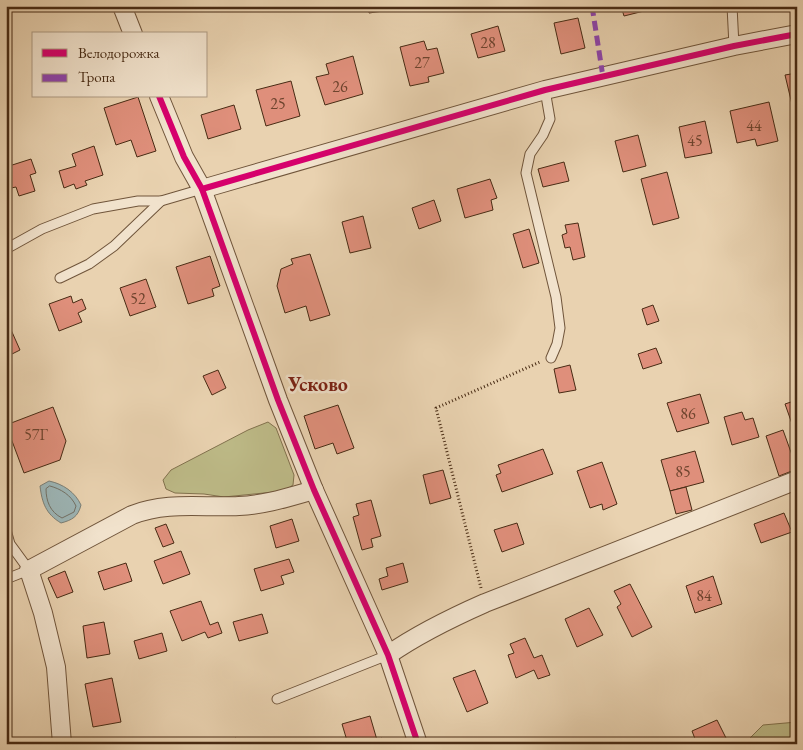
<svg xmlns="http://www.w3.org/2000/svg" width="803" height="750" font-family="'EB Garamond',serif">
	<rect width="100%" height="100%" fill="#e9d2b0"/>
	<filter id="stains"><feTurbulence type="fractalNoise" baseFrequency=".004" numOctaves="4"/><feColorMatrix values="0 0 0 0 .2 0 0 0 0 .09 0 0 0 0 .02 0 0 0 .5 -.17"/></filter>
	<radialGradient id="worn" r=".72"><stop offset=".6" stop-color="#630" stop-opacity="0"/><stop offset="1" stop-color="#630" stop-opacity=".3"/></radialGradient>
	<g fill="#bdba87" stroke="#82724e">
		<polygon points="268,422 276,428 294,475 293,485 284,491 224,497 204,494 175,493 166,489 163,480 171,470 248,430"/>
		<polygon points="797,722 797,744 750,744 749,739 763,725"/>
	</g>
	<path fill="#9cb5b6" stroke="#7a7e75" d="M49,481C63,484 75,492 81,505C78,517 72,520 61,523C46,514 42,503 40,486Z"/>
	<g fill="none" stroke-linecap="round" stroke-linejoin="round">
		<path stroke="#727065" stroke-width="1" d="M50,486C61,489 71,495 76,506L74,512L62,518C50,512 46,501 46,489Z"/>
	</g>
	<g fill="#df8f7b" stroke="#482b14">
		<polygon points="368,6 396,6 397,9 369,13"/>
		<polygon points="621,6 647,6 648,10 624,16"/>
		<polygon points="578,18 585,48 561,54 554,23"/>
		<polygon points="498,26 505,51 478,58 471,34"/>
		<polygon points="424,41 427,50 437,48 444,73 428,77 429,82 410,86 400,47"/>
		<polygon points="353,56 363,94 325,105 316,77 329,74 326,64"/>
		<polygon points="797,73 797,117 795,117 785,75"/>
		<polygon points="291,81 300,116 266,126 256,90"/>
		<polygon points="138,97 156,151 137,157 131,140 116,145 104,108"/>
		<polygon points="769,102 778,141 757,146 755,139 737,143 730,111"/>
		<polygon points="234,105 241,129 208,139 201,115"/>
		<polygon points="705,121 712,153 685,158 679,127"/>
		<polygon points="638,135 646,166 623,172 615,141"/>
		<polygon points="94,146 103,175 85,181 87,185 76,189 74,184 64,188 59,171 76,166 72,154"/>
		<polygon points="31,159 36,173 30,175 35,191 19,196 16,187 11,188 6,167"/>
		<polygon points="564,162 569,181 543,187 538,169"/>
		<polygon points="667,172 679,218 653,225 641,179"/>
		<polygon points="490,179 497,198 491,200 493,210 465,218 457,189"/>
		<polygon points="434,200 441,221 419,229 412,208"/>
		<polygon points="363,216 371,248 350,253 342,222"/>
		<polygon points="578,223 585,257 573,260 570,247 565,248 562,235 567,233 565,225"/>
		<polygon points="529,229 539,263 523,268 513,234"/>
		<polygon points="310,254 330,315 310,321 306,306 285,313 277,286 281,269 293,264 291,259"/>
		<polygon points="210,256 220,286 212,289 214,296 188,304 176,267"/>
		<polygon points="146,279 156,307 130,316 120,288"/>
		<polygon points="71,296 73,303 82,299 86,309 78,313 82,322 59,331 49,304"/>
		<polygon points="653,305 659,321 647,325 642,309"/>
		<polygon points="8,323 20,350 6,357 6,324"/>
		<polygon points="656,348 662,363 643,369 638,354"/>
		<polygon points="570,365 576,390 559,393 554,369"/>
		<polygon points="218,370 226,388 212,395 203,376"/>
		<polygon points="700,394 709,423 677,432 667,403"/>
		<polygon points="797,400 797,438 785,404"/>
		<polygon points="338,405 354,448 337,454 333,443 315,449 304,416"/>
		<polygon points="53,407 66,441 60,460 24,473 6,425"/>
		<polygon points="742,412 745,420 753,418 759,437 732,445 724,417"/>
		<polygon points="783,430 797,469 779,476 766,436"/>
		<polygon points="543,449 553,474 502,492 496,475 501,473 498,465"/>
		<polygon points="695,451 704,482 670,491 661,460"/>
		<polygon points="602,462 617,504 603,510 602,504 590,508 577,471"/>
		<polygon points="443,470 451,498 430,504 423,475"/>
		<polygon points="686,487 692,510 676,514 670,491"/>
		<polygon points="371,500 381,536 371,539 373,547 362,550 353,517 359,515 356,504"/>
		<polygon points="784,513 792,532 761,543 754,524"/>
		<polygon points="292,519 299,541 276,548 270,526"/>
		<polygon points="517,523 524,544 502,552 494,530"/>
		<polygon points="166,524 174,543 163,547 155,528"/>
		<polygon points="181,551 190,574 163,584 154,561"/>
		<polygon points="289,559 294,572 281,576 284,584 261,591 254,569"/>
		<polygon points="126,563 132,581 104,590 98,572"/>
		<polygon points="403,563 408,582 382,590 379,579 388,576 386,568"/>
		<polygon points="65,571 73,592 57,598 48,578"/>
		<polygon points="713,576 722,604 695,613 686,586"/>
		<polygon points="630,584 652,627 632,637 617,607 621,604 614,591"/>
		<polygon points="201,601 210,625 218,622 222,633 208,638 205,632 182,641 170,611"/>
		<polygon points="589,608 603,635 577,647 565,619"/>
		<polygon points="262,614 268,633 239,641 233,622"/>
		<polygon points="104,622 110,654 87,658 83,626"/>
		<polygon points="162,633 167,651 139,659 134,641"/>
		<polygon points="525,638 534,658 542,655 550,675 538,679 534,670 516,678 508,655 514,653 510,644"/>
		<polygon points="475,670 488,703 467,712 453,678"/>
		<polygon points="112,678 121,722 93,727 85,684"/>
		<polygon points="370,716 377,740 382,738 384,744 348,744 342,724"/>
		<polygon points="717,720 729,744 697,744 692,731"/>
		<polygon points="236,738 238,744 218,744"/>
	</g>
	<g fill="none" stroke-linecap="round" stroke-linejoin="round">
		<defs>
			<g id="service">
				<polyline points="732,6 734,46"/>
				<polyline points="545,90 550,119 543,135 530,154 526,173 556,297 560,328 557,344 551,358"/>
				<polyline points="6,249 42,229 93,209 138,201 161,201 202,189"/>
				<polyline points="60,278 89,264 114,246 161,201"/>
				<polyline points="6,530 10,544 29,570 6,579"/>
				<polyline points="277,699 388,655"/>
			</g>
			<g id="minor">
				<polyline points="122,6 133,34"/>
				<polyline points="159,96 184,157 202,189 278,400 314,490 388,655 418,744"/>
				<polyline points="202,189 545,90 734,46 797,34"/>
				<path d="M388,655C418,634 451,618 485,603L797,480"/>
				<path d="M62,744L56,667L43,613L29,570L132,515C167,501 203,508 239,506C265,505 289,497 314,490"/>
			</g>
		</defs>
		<use href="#service" stroke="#70553b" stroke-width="11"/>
		<use href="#minor" stroke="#70553b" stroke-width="20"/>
		<polyline stroke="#482b14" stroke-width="3" stroke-dasharray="1 2.5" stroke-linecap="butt" points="481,588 436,408 540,362"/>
		<use href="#service" stroke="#f1e2cc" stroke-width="9"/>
		<use href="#minor" stroke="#f1e2cc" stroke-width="18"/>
		<polyline stroke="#8e44ad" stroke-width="5" stroke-dasharray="10 5" stroke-linecap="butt" points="592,6 603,77"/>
		<defs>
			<g id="cycleway">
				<polyline points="159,96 184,157 202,189 278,400 314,490 388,655 418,744"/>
				<polyline points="202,189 545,90 734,46 797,34"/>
			</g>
		</defs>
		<use href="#cycleway" stroke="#f1e2cc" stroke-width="9"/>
		<use href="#cycleway" stroke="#d6006c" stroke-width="6"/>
	</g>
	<g text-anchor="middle" stroke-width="5" stroke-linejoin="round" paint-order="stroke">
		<g font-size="16" fill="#6e442e">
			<text x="488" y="48">28</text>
			<text x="422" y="68">27</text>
			<text x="340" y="92">26</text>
			<text x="278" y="109">25</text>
			<text x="754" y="131">44</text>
			<text x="695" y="146">45</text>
			<text x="138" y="304">52</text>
			<text x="688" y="419">86</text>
			<text x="36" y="440">57Г</text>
			<text x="683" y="477">85</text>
			<text x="704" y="601">84</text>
		</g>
		<g font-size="20" font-weight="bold" fill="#7a1f14" stroke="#f1e2cc">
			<text x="318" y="391">Усково</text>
		</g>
	</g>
	<rect width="803" height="750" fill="none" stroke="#e9d2b0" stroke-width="25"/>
	<rect x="8" y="8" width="788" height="735" fill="none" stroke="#482b14" stroke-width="2.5"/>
	<rect x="12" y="12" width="778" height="725" fill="none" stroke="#482b14"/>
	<rect x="32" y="32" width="175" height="65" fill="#f1e2cc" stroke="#ad9982"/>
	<rect x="42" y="49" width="25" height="8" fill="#d6006c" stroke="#ad9982"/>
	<text x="78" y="58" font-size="15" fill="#482b14">Велодорожка</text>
	<rect x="42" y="74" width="25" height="8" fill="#8e44ad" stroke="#ad9982"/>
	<text x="78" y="82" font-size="15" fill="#482b14">Тропа</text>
	<rect width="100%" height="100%" filter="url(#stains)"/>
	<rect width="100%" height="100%" fill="url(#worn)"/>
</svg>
